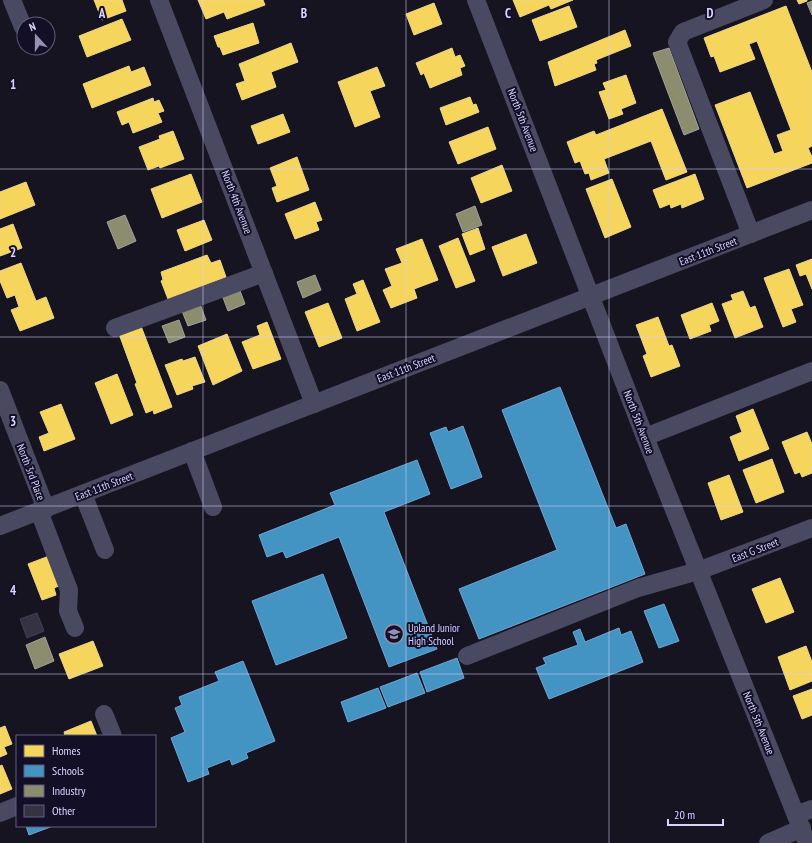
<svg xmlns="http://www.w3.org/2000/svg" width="812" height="843" font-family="'PT Sans Narrow',sans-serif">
	<rect width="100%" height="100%" fill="#161421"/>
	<g fill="#f6d55c" stroke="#edd58d">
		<polygon points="94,0 122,0 126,11 102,20"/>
		<polygon points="198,0 263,0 265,5 227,19 224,12 206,19"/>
		<polygon points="513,0 573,0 551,9 549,5 520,17"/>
		<polygon points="797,0 807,0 807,1 799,4"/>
		<polygon points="434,3 442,24 414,35 406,14"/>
		<polygon points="569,6 577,27 540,41 532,20"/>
		<polygon points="786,6 812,72 812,146 808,148 812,157 812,163 747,188 715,105 750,92 774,154 783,151 777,135 791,130 757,41 749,44 755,59 720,72 714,56 711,57 704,38"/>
		<polygon points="122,19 131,40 87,57 79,36"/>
		<polygon points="253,23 259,43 223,55 220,47 218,47 214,36"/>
		<polygon points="625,30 631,46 596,60 597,63 594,64 596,70 555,86 548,62"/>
		<polygon points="291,43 298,62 271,72 276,87 242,100 236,84 245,81 239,64"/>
		<polygon points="452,48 455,57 460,55 465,66 460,68 462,75 430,88 424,73 421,75 416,63"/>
		<polygon points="129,66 131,72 144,67 151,85 92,108 83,84"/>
		<polygon points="377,67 385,86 370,91 380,117 355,127 338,82"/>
		<polygon points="626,75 636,103 621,109 623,114 609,119 599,92 606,90 603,83"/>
		<polygon points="470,97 473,105 476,104 479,112 446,125 440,108"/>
		<polygon points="153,98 154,102 159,100 164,111 158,113 162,122 133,133 129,122 122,125 117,112"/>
		<polygon points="662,109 687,172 666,180 651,141 604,159 609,173 591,180 589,173 585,174 580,161 575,163 567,142 594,131 596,135"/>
		<polygon points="283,114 290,132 258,144 251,126"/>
		<polygon points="488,127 496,149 458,164 449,142"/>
		<polygon points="173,131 184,159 160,168 159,166 148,170 139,147 160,139 159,136"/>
		<polygon points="297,157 309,190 277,202 272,188 277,186 270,168"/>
		<polygon points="502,165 512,191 481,203 471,178"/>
		<polygon points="191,174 202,202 162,218 151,189"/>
		<polygon points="695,174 704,199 682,208 681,204 671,208 670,204 660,208 653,190"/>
		<polygon points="612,179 631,227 605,238 586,189"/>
		<polygon points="26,182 35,205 0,219 0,192"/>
		<polygon points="315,202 322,220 316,222 319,230 295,239 285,214"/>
		<polygon points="204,220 212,240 185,251 177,230"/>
		<polygon points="13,224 22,248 0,256 0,229"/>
		<polygon points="478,228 485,249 470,255 462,234"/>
		<polygon points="526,234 537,263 503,276 492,247"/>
		<polygon points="458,238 475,281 456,288 439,246"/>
		<polygon points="422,239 438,280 414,289 417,298 391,308 383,290 392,286 385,269 402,263 396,249"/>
		<polygon points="207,255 211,263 220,260 226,277 168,299 161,281 163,280 161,272"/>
		<polygon points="812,259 812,289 806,274 800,276 796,265"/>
		<polygon points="21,263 36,301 46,297 54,318 20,331 11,310 19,307 15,295 7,298 0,281 0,271"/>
		<polygon points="789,269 803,305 791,309 796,322 783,327 764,278"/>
		<polygon points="363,280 380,322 357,331 345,299 357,294 353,284"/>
		<polygon points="743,291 750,308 755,306 763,327 735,338 722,304 733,300 731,295"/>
		<polygon points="328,303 342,338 319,347 305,312"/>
		<polygon points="712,303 719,321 709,325 711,331 690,339 681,315"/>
		<polygon points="658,317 669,346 672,345 680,366 651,377 643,356 647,354 636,325"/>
		<polygon points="267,322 281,359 253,369 242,342 260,335 257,326"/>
		<polygon points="141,326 172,407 154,414 153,410 146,413 135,384 137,383 119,334"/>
		<polygon points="227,334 242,371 213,385 198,346"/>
		<polygon points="195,357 205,382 192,386 193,389 177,395 165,365 182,359 183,361"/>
		<polygon points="117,374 133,415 111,424 95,383"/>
		<polygon points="61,404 75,439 44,451 39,437 49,433 40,412"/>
		<polygon points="753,409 769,449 739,461 730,437 742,432 736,416"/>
		<polygon points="807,432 812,444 812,473 802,477 800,472 795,474 782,442"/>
		<polygon points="772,459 784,492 756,503 743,470"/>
		<polygon points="729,475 743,512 721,520 708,483"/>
		<polygon points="49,556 61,585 54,588 56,595 42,600 28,564"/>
		<polygon points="780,578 794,612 766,623 752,589"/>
		<polygon points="93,641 103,666 69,679 59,654"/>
		<polygon points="806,646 812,662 812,681 790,690 778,657"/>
		<polygon points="812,689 812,715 802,719 793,696"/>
		<polygon points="91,721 97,736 65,736 64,732"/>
		<polygon points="5,726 12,744 4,747 7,754 0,757 0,728"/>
		<polygon points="2,765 12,789 0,794 0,766"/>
	</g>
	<g fill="#4393c3" stroke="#70a6d5">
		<polygon points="560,387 616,528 626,524 645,574 479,639 459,589 557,550 502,410"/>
		<polygon points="463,426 482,477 451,489 430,433 446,427 448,432"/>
		<polygon points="417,460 430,494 384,512 437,649 389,667 339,537 286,558 283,551 267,557 259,535 335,505 330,493"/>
		<polygon points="323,574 347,638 276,665 252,601"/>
		<polygon points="664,604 679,641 659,648 644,611"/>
		<polygon points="619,628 621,635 631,631 643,662 549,699 536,668 546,664 543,658 578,645 573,632 580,629 585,642"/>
		<polygon points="457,658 464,678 427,692 420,672"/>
		<polygon points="243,661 275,741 246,753 248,758 232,765 230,759 207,768 209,774 188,782 171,738 185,732 175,708 182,705 179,697 219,681 215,672"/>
		<polygon points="417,673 425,693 388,707 380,687"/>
		<polygon points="378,688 386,708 348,722 341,702"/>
		<polygon points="26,826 53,826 29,835"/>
	</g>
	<g fill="#8c8c6e" stroke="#a3a29a">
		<polygon points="812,1 812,15 807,3"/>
		<polygon points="669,48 699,129 684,135 653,53"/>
		<polygon points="475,206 482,225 463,232 456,214"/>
		<polygon points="125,215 136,241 118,249 107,222"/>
		<polygon points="315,275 321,290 303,298 297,282"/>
		<polygon points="239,288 245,304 228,311 222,295"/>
		<polygon points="200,304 206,320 188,326 182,311"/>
		<polygon points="179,320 185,337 169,343 162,326"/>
		<polygon points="45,637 54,661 35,669 26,645"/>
	</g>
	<polygon fill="#343243" stroke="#433f54" points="37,613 44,631 27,638 20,619"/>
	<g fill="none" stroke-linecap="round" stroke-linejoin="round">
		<g stroke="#4a4962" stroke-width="18">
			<polyline points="12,0 23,27"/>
			<polyline points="159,0 314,404"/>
			<polyline points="476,0 645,437 807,843"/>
			<polyline points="751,234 677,42 683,32 764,0"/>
			<polyline points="115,328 264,273"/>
			<polyline points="0,390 46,509"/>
			<polyline points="645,437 812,371"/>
			<polyline points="192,451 213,507"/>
			<polyline points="83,494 105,550"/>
			<polyline points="39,511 69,590 68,611 75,628"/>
			<polyline points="0,526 812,210"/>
			<polyline points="467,656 638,588 698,571 812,528"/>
			<polyline points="104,714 113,736"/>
			<polyline points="0,813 17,806"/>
			<polyline points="796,815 812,809"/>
			<polyline points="768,843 802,828"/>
		</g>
	</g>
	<path fill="none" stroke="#d9d4ff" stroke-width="1" stroke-opacity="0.55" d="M203,0V843M406,0V843M609,0V843M0,169H812M0,337H812M0,506H812M0,674H812"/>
	<defs>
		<symbol id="school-ring" viewBox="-11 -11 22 22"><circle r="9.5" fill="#130f26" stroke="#9591b1" stroke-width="1.5"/><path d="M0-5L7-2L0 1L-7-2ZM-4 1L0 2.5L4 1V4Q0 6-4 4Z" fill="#9591b1"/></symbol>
	</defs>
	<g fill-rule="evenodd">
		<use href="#school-ring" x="383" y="623" width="22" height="22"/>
	</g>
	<g text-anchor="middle" stroke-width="4" stroke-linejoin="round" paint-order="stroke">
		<g font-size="11" fill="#d9d4ff" stroke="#130f26">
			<text transform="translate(523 120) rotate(69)" y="4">North 5th Avenue</text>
			<text transform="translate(237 202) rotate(69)" y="4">North 4th Avenue</text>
			<text transform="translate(708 251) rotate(-21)" y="4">East 11th Street</text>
			<text transform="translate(406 368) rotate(-21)" y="4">East 11th Street</text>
			<text transform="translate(639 422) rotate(69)" y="4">North 5th Avenue</text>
			<text transform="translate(31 472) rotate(69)" y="4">North 3rd Place</text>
			<text transform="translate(104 486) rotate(-21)" y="4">East 11th Street</text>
			<text transform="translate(755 550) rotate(-21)" y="4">East G Street</text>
			<text transform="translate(759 723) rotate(68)" y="4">North 5th Avenue</text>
		</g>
		<g font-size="11" fill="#d9d4ff" stroke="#130f26" text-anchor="start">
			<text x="408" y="632">Upland Junior<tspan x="408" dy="13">High School</tspan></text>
		</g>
	</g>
	<g font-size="13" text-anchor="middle" font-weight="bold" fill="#d9d4ff" stroke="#130f26" stroke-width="4" stroke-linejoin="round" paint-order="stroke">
		<text x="102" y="18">A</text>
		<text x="304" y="18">B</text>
		<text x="508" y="18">C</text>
		<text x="710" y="18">D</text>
		<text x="13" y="89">1</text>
		<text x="13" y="257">2</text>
		<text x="13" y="426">3</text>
		<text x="13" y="595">4</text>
	</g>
	<rect x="16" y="735" width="140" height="92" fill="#130f26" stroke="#625e7d"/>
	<rect x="24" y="745" width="20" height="12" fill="#f6d55c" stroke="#625e7d"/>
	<text x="52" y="755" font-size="12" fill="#d9d4ff">Homes</text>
	<rect x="24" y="765" width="20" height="12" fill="#4393c3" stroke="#625e7d"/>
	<text x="52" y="775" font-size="12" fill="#d9d4ff">Schools</text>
	<rect x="24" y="785" width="20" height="12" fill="#8c8c6e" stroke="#625e7d"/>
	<text x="52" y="795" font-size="12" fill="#d9d4ff">Industry</text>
	<rect x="24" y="805" width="20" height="12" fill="#343243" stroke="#625e7d"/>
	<text x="52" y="815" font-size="12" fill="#d9d4ff">Other</text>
	<g transform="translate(36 36) rotate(339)"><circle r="19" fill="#130f26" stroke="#625e7d"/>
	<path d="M0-3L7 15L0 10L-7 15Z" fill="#9591b1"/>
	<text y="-6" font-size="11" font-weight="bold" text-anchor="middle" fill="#d9d4ff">N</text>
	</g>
	<path d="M668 819v6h55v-6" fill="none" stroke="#d9d4ff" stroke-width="2"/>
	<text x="674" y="819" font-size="12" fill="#d9d4ff" stroke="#130f26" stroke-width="3" paint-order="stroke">20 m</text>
</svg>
